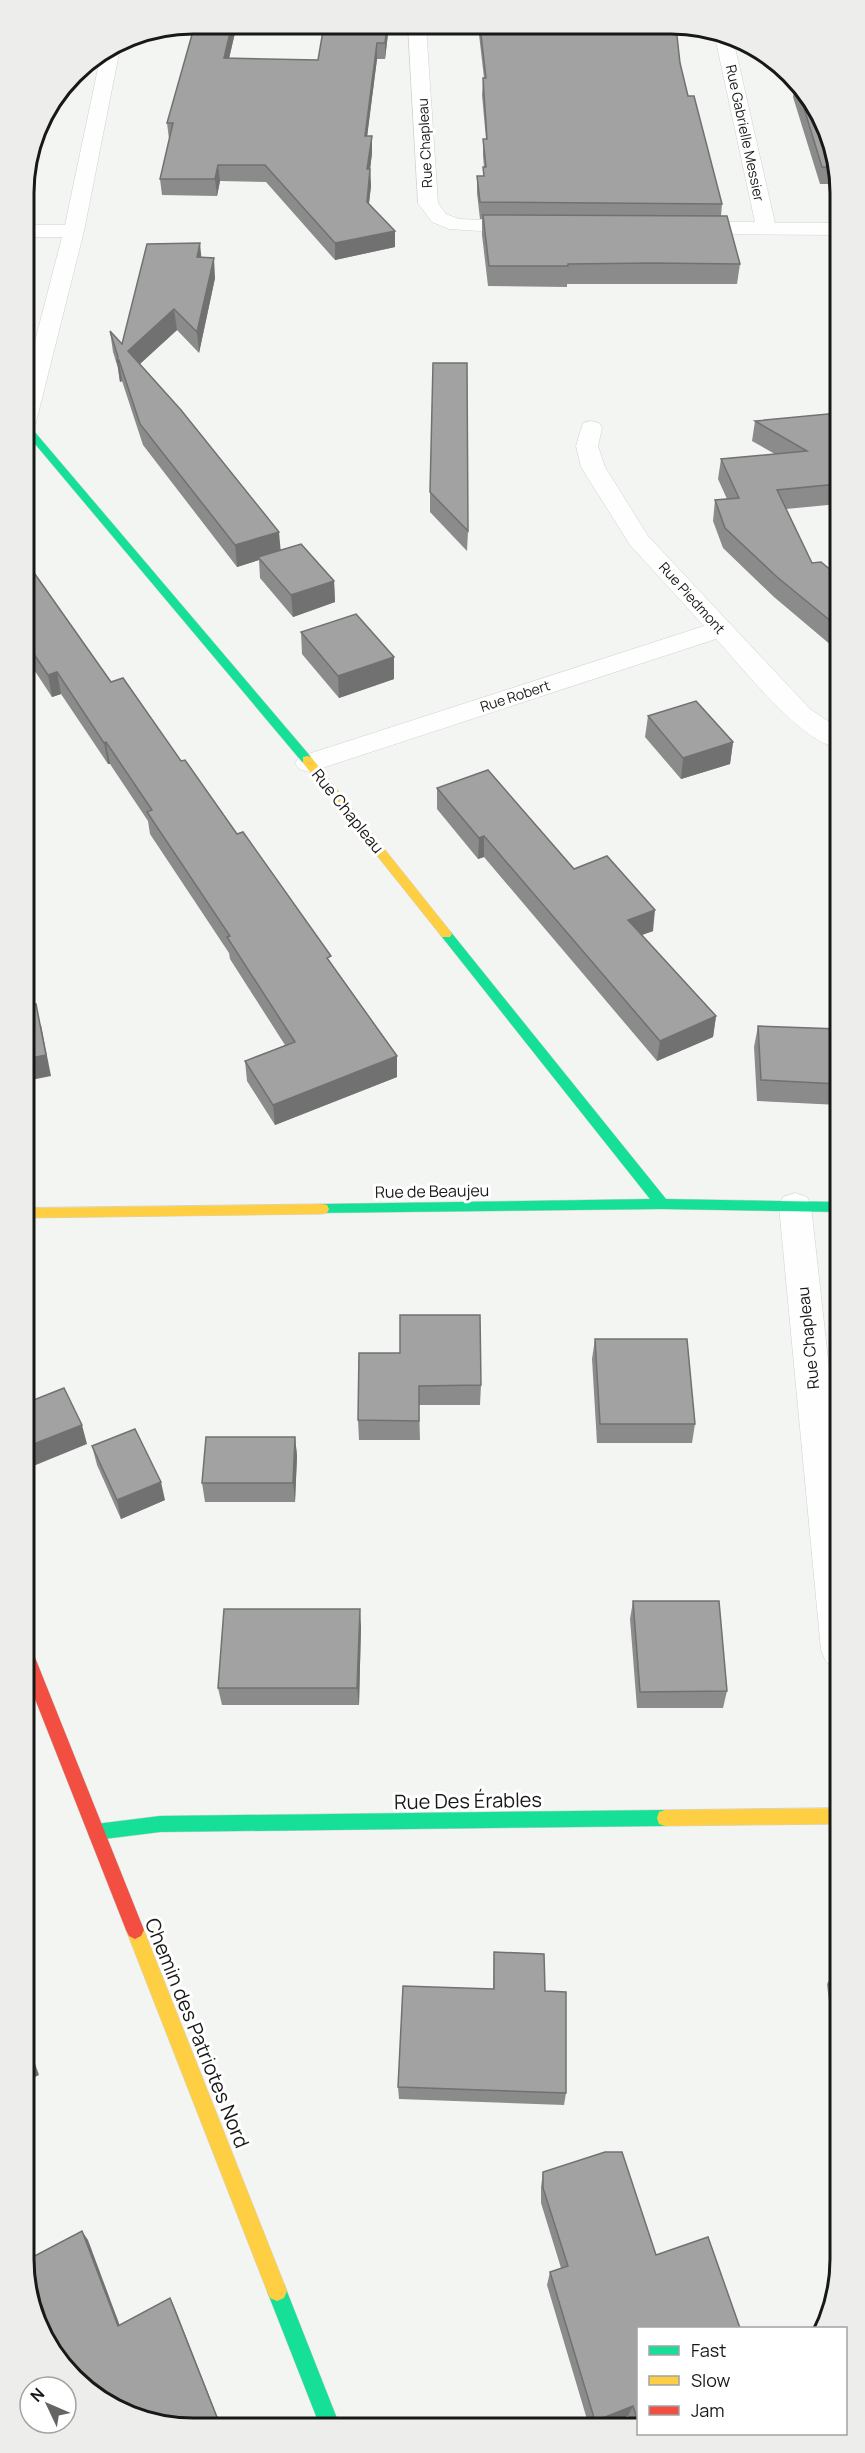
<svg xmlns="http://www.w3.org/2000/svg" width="865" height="2453" font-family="Manrope,sans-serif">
	<rect width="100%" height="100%" fill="#f3f5f2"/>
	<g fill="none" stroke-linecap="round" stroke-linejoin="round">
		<defs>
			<g id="street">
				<polygon points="408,25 426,26 438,203 446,214 459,219 527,222 534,224 537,228 534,232 527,234 449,229 432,222 418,203"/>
				<polygon points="717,34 734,43 775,223 838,223 838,235 687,234 680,232 677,228 680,224 687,222 755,222 715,37"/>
				<polygon points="117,44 120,48 84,231 36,422 33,427 25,429 25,380 62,237 24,237 24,225 65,225 101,54"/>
				<path d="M591,421L599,423L602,428L598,446L605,467L648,536L810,709L838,728V748C798,740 745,670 716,639L319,769L309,772L299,769L295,763L299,757L704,626L630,545L581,467L576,446L583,423Z"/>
				<polygon points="795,1193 807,1197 811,1206 840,1467 840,1668 826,1662 821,1650 779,1206 783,1197"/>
			</g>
			<g id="fast">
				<polygon points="25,423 28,424 311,757 311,763 303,763 25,432"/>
				<polygon points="446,930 450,931 666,1199 839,1202 839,1212 662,1209 317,1213 315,1209 317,1205 322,1204 650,1199 442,937 440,934 442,931"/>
				<polygon points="665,1810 671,1812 673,1818 671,1824 665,1826 160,1832 96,1840 90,1838 88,1832 90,1826 96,1824 160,1816"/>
				<polygon points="277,2281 284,2284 340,2426 320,2426 267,2291 270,2284"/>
			</g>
			<g id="slow">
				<polygon points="307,756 311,757 450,931 452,934 450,937 442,937 303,763 303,757"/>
				<polygon points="322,1204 327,1205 329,1209 327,1213 322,1214 26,1218 26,1208"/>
				<polygon points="840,1808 840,1824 665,1826 659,1824 657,1818 659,1812 665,1810"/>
				<polygon points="135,1921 141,1924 144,1930 287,2291 284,2298 277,2301 270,2298 267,2291 126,1930 129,1924"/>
			</g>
			<polygon id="jam" points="26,1648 32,1650 144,1930 141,1936 135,1939 129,1936 126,1930 26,1676"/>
		</defs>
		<use href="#street" stroke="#d0d2d0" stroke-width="1"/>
		<use href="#fast" stroke="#d0d2d0" stroke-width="1"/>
		<use href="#slow" stroke="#d0d2d0" stroke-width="1"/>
		<use href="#jam" stroke="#d0d2d0" stroke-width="1"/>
		<use href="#street" fill="#fdfefd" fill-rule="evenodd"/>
		<use href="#fast" fill="#16e098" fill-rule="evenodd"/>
		<use href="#slow" fill="#ffcf43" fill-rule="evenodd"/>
		<use href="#jam" fill="#f24e42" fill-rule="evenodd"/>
	</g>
	<g fill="#8a8b8a">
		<polygon points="237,24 229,59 318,60 324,25 389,25 385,59 377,59 367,136 372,153 370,169 371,186 369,204 395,231 395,247 335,260 266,182 220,181 217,196 162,195 160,179 169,139 167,123"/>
		<polygon points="478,26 676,27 680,63 688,96 722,204 721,216 740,264 737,284 567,284 567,287 488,286 482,235 482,219 480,219 477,193 477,176 483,176 483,167 484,167 483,156 483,139 486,139 482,95 483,78 484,78"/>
		<polygon points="788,72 791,73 838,160 838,184 820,184 793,97 794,89"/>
		<polygon points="202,258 215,278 199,353 177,330 140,364 281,550 334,581 335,602 293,617 260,578 259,560 237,567 143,445 122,381 120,382 118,368 113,352 110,331 122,344"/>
		<polygon points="838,413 838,504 786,509 812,563 838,576 838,651 774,597 723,548 713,521 715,500 727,499 718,479 721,459 775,454 752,441 755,421"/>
		<polygon points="430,492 468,531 467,551 430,512"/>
		<polygon points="25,560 111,682 181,761 237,834 331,963 397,1056 397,1077 275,1125 247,1081 245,1061 285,1045 230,959 229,953 150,834 148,821 110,764 108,764 61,694 52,697 25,656"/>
		<polygon points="301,632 394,657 394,679 339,698 302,654"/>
		<polygon points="648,716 733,742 730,764 681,779 645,737"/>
		<polygon points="437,788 574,869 653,931 641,935 716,1016 713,1037 657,1061 484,857 478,859 437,809"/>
		<polygon points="758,1026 839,1029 839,1105 757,1101 754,1047"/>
		<polygon points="595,1339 695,1424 692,1443 597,1443 592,1359"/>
		<polygon points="359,1353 481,1385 480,1405 419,1405 420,1440 359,1440 358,1420"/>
		<polygon points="295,1437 297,1456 295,1502 205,1502 202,1483"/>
		<polygon points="92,1446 165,1500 121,1519 97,1465"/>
		<polygon points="633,1601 727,1691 723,1708 637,1708 630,1619"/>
		<polygon points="361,1626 359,1705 222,1705 218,1688"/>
		<polygon points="494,1952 545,1991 566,2093 564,2105 399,2099 398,2087 493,1989"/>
		<polygon points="834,1971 840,1971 840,2069 837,2069 827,1984"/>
		<polygon points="543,2172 639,2328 639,2426 631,2426 628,2416 602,2426 589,2426 547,2285 550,2272 561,2268 541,2203 541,2187"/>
	</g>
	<g fill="#717171">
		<polygon points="232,24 237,24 225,75 224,58"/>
		<polygon points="387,25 389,25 385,59 385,43"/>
		<polygon points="377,43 377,59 365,153 365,136"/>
		<polygon points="372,136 372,153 368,186 367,169"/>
		<polygon points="218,165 220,181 217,196 215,179"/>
		<polygon points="370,169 371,186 367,218 367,202"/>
		<polygon points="395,231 395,247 335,260 335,243"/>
		<polygon points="200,243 202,264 197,257"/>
		<polygon points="214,258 215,278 199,353 197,332"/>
		<polygon points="174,309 177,330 131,372 128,351"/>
		<polygon points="119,360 122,381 120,382 117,361"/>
		<polygon points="279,532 281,554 258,557 259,560 237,567 235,545"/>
		<polygon points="334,581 335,602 293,617 291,595"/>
		<polygon points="394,657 394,679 339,698 338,676"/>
		<polygon points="57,672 61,694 52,697 48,675"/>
		<polygon points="106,742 110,764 108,764 104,743"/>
		<polygon points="733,742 730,764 681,779 683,758"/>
		<polygon points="484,836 484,857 478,859 479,838"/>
		<polygon points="655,910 653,931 626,941 628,920"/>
		<polygon points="716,1016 713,1037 657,1061 660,1041"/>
		<polygon points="41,1025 51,1076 26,1081 26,1059"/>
		<polygon points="397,1056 397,1077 275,1125 273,1105"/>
		<polygon points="82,1425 87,1444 26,1469 26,1447"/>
		<polygon points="295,1437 297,1456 295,1502 293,1483"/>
		<polygon points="161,1482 165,1500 121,1519 117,1500"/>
		<polygon points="360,1609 361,1626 359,1705 357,1688"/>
		<polygon points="27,2041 39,2075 27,2081"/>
		<polygon points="82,2231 88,2240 123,2334 118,2326"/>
		<polygon points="170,2298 174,2306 221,2426 208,2426"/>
		<polygon points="633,2406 628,2416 602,2426 592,2426 595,2421"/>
	</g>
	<g fill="#a1a2a1" stroke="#717171" stroke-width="1.5">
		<polygon points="195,24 232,24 224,58 318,60 324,25 387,25 385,43 377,43 365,136 372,136 367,169 370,169 367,202 395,231 335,243 265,165 218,165 215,179 160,179 173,123 167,123"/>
		<polygon points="480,26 676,27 680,63 688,96 694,96 722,204 480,202 477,176 484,176 483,167 486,167 483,139 487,139 483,78 486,78"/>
		<polygon points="796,82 838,160 838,167 822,167"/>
		<polygon points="483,215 727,216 740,264 652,263 568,264 568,266 489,266"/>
		<polygon points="200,243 197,257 214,258 197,332 174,309 128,351 181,410 279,532 235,545 140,424 119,360 117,361 118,357 110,331 122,344 147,244"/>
		<polygon points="433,363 467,363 468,531 430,492"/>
		<polygon points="838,413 838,484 777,490 812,563 821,562 838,576 838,627 777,577 725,528 715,500 739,498 721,459 807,451 755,421"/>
		<polygon points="301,544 334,581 291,595 258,557"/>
		<polygon points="25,560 111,682 123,678 181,761 185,760 237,834 243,832 331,956 327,958 397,1056 273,1105 245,1061 295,1042 227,937 230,936 147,812 152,810 106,742 104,743 57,672 48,675 25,641"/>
		<polygon points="356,614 394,657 338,676 301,632"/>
		<polygon points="696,701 733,742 683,758 648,716"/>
		<polygon points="488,770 574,869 607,856 655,910 628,920 716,1016 660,1041 484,836 479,838 437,788"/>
		<polygon points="36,1004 46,1055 26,1059 26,1006"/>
		<polygon points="758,1026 839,1029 839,1084 761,1080"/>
		<polygon points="400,1315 480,1315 481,1385 419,1386 419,1421 358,1420 359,1353 400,1353"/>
		<polygon points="595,1339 687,1339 695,1424 600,1424"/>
		<polygon points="64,1388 82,1425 26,1447 26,1403"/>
		<polygon points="135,1429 161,1482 117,1500 92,1446"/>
		<polygon points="206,1437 295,1437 293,1483 202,1483"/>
		<polygon points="633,1601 719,1601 727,1691 640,1692"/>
		<polygon points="224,1609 360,1609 357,1688 218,1688"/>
		<polygon points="494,1952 544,1954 545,1991 566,1992 566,2093 398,2087 403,1986 494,1989"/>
		<polygon points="834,1971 840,1971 840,2025"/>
		<polygon points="27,2051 30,2058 27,2060"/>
		<polygon points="605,2152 622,2152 656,2255 708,2237 740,2328 639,2328 639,2424 633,2406 595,2421 550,2272 568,2266 543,2188 543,2172"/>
		<polygon points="82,2231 118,2326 170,2298 218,2420 208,2426 161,2426 74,2380 27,2293 27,2260"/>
	</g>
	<g text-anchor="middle" stroke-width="6" stroke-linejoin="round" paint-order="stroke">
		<g font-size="14" fill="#181917" stroke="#fff">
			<text transform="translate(745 133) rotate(78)" y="5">Rue Gabrielle Messier</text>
			<text transform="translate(425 143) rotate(-93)" y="5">Rue Chapleau</text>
			<text transform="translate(692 598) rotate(48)" y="5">Rue Piedmont</text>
			<text transform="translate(515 696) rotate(-18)" y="5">Rue Robert</text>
		</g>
		<g font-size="16" fill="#181917" stroke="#fff">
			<text transform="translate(348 811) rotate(51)" y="6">Rue Chapleau</text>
			<text transform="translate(432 1191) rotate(-1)" y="6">Rue de Beaujeu</text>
			<text transform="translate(808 1338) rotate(-96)" y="6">Rue Chapleau</text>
		</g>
		<g font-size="20" fill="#181917" stroke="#fff">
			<text transform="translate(468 1801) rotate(-1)" y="7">Rue Des Érables</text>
			<text transform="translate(197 2033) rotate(68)" y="7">Chemin des Patriotes Nord</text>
		</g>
	</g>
	<path d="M0 0H865V2453H0ZM193 34H671A159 159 0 0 1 830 193V2259A159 159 0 0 1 671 2418H193A159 159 0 0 1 34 2259V193A159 159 0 0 1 193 34Z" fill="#ededec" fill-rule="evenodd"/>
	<path fill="none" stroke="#181917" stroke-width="3" d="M193 34H671A159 159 0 0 1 830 193V2259A159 159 0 0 1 671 2418H193A159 159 0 0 1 34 2259V193A159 159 0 0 1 193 34Z"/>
	<rect x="637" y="2327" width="210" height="108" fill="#ffffff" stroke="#a3a3a2" stroke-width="1.5"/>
	<rect x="649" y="2346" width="30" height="9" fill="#16e098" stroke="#a3a3a2" stroke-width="1.5"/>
	<text x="691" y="2357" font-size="18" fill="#181917">Fast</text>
	<rect x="649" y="2376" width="30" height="9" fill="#ffcf43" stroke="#a3a3a2" stroke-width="1.5"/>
	<text x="691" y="2387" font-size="18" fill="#181917">Slow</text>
	<rect x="649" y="2406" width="30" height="9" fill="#f24e42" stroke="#a3a3a2" stroke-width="1.5"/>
	<text x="691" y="2417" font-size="18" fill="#181917">Jam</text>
	<g transform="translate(48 2405) rotate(314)"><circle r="28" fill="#ffffff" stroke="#a3a3a2" stroke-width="1.5"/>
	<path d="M0-4.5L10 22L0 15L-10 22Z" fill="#656664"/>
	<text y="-9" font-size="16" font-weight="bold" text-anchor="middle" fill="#181917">N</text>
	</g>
</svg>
